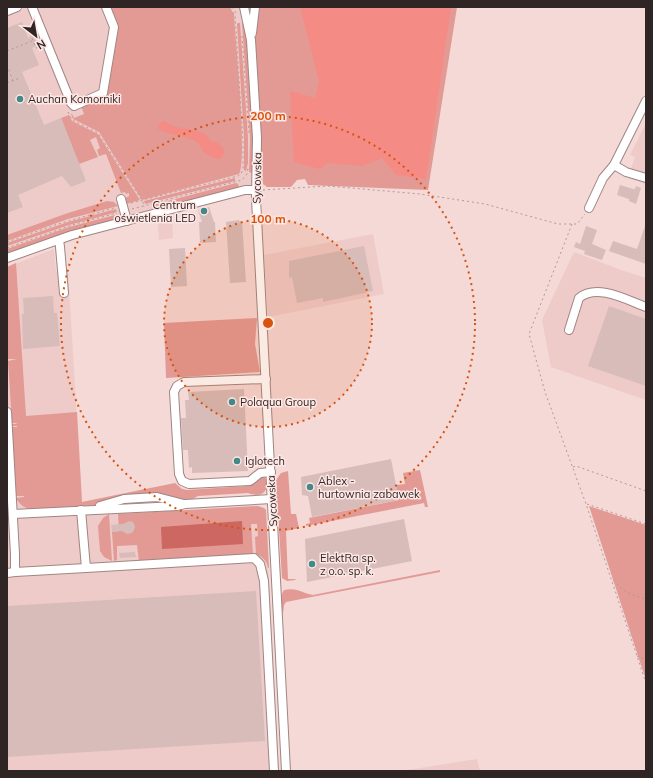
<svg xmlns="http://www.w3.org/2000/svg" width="653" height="778" font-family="Mulish,sans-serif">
	<rect width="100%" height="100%" fill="#f4d9d6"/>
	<g fill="#eecbc8">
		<polygon points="7,7 243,7 251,40 256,190 190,204 7,258"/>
		<polygon points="646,123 646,184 628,178 635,157 630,155"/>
		<polygon points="172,219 173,238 159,240 158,222"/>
		<polygon points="373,234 384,294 268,317 264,255"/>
		<polygon points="54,249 56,271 68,271 82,502 155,487 147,501 147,510 156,509 156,512 246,508 266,525 279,771 7,771 7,267"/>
		<polygon points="574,252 621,270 646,278 646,400 551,367 542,320"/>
		<polygon points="477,759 480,771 401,771"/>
	</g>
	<g fill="#e39994">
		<path d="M110,7H229L234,14C235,36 248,163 239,174L142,200L99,132L73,119L71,114H72L74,118L84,114L81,106L100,99L117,24Z"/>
		<polygon points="261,7 457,7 428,190 308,185 305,179 297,180 291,187 267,187 263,184 255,34 256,14"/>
		<polygon points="238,23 240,23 248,138 248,163 246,171 244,170 244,138 237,24"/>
		<polygon points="242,23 245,23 247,39 253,137 252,173 249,172 250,138"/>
		<polygon points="69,115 72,121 98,134 140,200 126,204 124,199 129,196 129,193 126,194 125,192 121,193 106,154 99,156 97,150 100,148 96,137 90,140 98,157 79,164 61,118"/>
		<polygon points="235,178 235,181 145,204 144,201"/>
		<polygon points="236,183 238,184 239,187 179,203 154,206 153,205"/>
		<polygon points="107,201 114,202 118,206 68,219 7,241 7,235 65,214"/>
		<polygon points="116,209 117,212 69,225 7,246 7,243 68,222"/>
		<polygon points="119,214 114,220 7,254 7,249 69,227"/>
		<path d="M16,263L26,416L77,412L82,502L175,483L182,489L187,490L248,486V484L260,476H263L268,481C267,495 259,497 248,493L198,496L191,500H183L164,494L115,497L95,505L31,509C24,508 19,504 16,498L24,497V496H16V493L12,427H17V426H12V424H16L17,423H12L8,361L17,359H8L7,348V267Z"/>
		<polygon points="257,318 255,344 260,372 166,378 164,323"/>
		<polygon points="420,470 428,507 425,507 424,503 306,526 306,524 310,523 309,518 399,500 396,485 405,484 403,473"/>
		<polygon points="288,471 291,514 296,514 299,528 286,531 288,579 296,579 295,580 287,581 282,578 276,480 281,473"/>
		<path d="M258,506L264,508L266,510L269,568H268C267,561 263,557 256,554L255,537L258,536L257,524H251L253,554L139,562L137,545L117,546V560L114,561L112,532L119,531L118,514Z"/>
		<polygon points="589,506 646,525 646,680 638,656"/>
		<polygon points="109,514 112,561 104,557 100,551 98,526 103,518"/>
		<path d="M440,570V572L286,602L284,605L283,614C282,606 279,597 284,590C298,587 301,593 313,595Z"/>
	</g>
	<g fill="#f58b85">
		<polygon points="300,7 451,7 426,179 396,175 382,158 362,166 327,163 320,169 294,162 290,91 315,98 319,81"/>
		<path d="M163,121L176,127L193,130L205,134L211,141L218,143L224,149V154L220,159C214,158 207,156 203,151C201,149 200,145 198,143C186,134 170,136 158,129L159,124Z"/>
	</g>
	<polygon fill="#cc6762" points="242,521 243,544 162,549 161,527"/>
	<g fill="#d7bcb9">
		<polygon points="22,22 28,38 33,35 38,45 32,48 39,65 22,72 44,125 61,118 86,181 71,187 62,176 18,195 23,207 7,213 7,28"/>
		<polygon points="620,185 633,189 635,189 636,186 641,188 636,204 629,201 629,199 617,195"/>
		<polygon points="209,207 214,222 215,222 216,242 200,243 199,222 202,222 198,210"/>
		<polygon points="239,220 239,221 242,221 246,282 230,283 226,222"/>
		<polygon points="586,226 597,230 592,244 606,250 602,260 584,254 585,251 574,247 576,242 580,244"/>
		<polygon points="645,226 646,264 609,251 613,241 637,249"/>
		<polygon points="364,246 373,291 323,302 323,298 297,303 292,277 289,278 289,261"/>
		<polygon points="185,248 187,286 171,287 169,249"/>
		<polygon points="53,296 54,313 57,313 60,346 23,349 22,314 24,314 23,298"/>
		<polygon points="609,306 646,319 646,386 588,366"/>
		<polygon points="244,389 248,471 192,473 192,467 189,468 188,450 183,450 181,418 186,418 185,400 189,400 188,392"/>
		<polygon points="391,459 399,500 312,517 308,496 302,495 301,477"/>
		<polygon points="404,519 412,561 307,582 305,539"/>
		<polygon points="129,521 133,522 135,526 134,530 132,533 127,534 122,531 112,532 111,525 123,524"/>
		<polygon points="135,552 136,557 120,558 119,553"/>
		<polygon points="256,591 265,741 7,757 7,606"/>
	</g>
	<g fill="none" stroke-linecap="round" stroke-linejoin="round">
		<defs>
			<g id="minor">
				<polyline points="32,7 71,103 74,106 103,93 114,27 106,7"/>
				<polyline points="244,7 251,40 257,138 256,199 286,771"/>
				<polyline points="7,11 17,7"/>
				<polyline points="252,33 255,7"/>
				<polyline points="614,165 626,172 646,178"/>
				<polyline points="121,199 127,221"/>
				<polyline points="589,208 603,178 614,165 646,101"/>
				<polyline points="59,240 60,247 64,293"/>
				<polyline points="7,258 72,235 245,190 256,190"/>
				<path d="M569,330L579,298C597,283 627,300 646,307"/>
				<polyline points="266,379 184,382 177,386 174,392 179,474 182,481 189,484 250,481 260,473 271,472"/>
				<polyline points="7,412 15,554 15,572 7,573"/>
				<polyline points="100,506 124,499 157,497 184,504"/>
				<polyline points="81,510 86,568 254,558 260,564 264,581 274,771"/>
				<polyline points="13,514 177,506 185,504 272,499"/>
				<polyline points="15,572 86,568"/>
			</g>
		</defs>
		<use href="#minor" stroke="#9f8683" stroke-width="10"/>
		<g stroke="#b09a98" stroke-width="1" stroke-dasharray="2 3" stroke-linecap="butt">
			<polyline points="232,7 237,14"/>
			<polyline points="34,32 30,33 36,48 39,47"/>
			<polyline points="242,36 249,133"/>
			<polyline points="7,51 32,41"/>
			<polyline points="7,65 13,81"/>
			<polyline points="7,83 20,78"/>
			<polyline points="68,112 72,120 98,133 143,202 144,207"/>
			<polyline points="263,190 328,186 420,194 485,204 558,224 577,224 585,214"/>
			<polyline points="131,203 238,176 241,174 243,169 243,141 235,15 229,7"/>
			<polyline points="132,209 242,180 247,174 248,168"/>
			<polyline points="572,224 529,334 545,392 586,504 646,683"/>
			<polyline points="7,242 55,225 114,208"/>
			<polyline points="7,248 75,224 117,213"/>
			<polyline points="573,467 576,466 646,491"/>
			<polyline points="587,504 646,524"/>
			<path d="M613,580C624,592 630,595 646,599"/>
			<polyline points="637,656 646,660"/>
		</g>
		<use href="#minor" stroke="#fff" stroke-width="8"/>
	</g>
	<circle cx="268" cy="323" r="104" fill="#d6540e" fill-opacity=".12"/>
	<g fill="none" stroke="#d6540e" stroke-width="2" stroke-dasharray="2 4">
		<circle cx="268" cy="323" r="104"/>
		<circle cx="268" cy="323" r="207"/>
	</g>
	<g fill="#428987" stroke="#fee7e5" stroke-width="1.5">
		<circle cx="20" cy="99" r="4"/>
		<circle cx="204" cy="211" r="4"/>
		<circle cx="232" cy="402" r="4"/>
		<circle cx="237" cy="461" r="4"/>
		<circle cx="310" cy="487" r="4"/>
		<circle cx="312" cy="564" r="4"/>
	</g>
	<g text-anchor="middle" stroke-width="3" stroke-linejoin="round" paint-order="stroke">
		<g font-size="11" fill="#2f2524" stroke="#fee7e5" text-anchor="start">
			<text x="28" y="103">Auchan Komorniki</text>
			<text x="196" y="209" text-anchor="end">Centrum<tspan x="196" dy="13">oświetlenia LED</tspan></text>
			<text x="240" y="406">Polaqua Group</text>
			<text x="245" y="465">Iglotech</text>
			<text x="318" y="485">Ablex -<tspan x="318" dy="13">hurtownia zabawek</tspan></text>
			<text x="320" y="562">ElektRa sp.<tspan x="320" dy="13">z o.o. sp. k.</tspan></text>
		</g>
		<g font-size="11" fill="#2f2524" stroke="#fee7e5">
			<text transform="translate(257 178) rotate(-89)" y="4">Sycowska</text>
			<text transform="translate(272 501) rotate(-93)" y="4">Sycowska</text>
		</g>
	</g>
	<circle cx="268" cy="323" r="6" fill="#d6540e" stroke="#fee7e5" stroke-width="2"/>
	<g font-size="12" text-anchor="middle" font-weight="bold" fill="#d6540e" stroke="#fee7e5" stroke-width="3" stroke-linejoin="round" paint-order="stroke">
		<text x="268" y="120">200 m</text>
		<text x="268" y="223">100 m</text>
	</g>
	<rect width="653" height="778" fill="none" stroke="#2f2524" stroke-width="16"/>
	<g transform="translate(36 36) rotate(149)" stroke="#fee7e5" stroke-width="3" paint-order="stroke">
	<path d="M0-3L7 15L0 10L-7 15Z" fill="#2f2524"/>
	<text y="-6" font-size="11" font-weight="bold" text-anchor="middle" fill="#2f2524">N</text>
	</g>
</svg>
